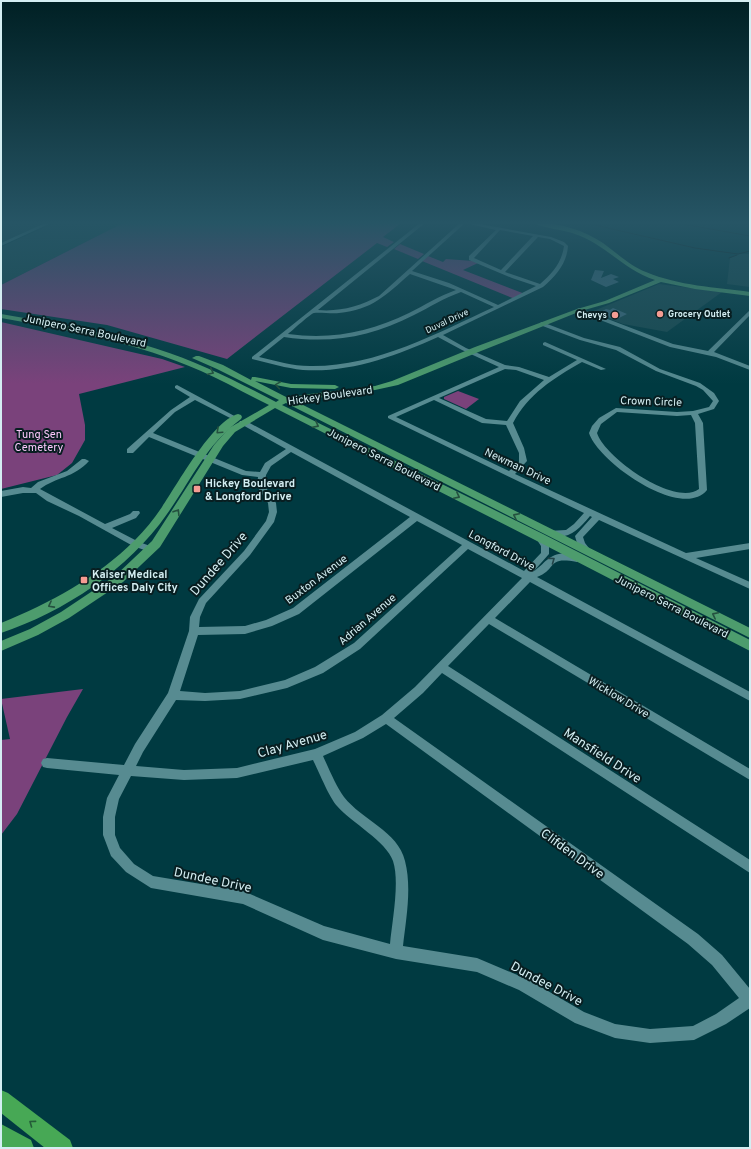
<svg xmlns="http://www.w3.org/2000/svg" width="751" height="1149" font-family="Overpass,sans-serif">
	<rect width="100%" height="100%" fill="#003a41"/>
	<g fill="#17494f">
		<polygon points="1,223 45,223 1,243"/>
		<polygon points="54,223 123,223 1,285 1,247"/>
		<polygon points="738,254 750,254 750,287 727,284 730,258"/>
		<polygon points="659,284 722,292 667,332 623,324 591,312"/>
	</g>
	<g fill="#7a427b">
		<polygon points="123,223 401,223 383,237 394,242 387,247 377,243 227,359 107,325 1,309 1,285"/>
		<polygon points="400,244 424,254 418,259 394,249"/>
		<polygon points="428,256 443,262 446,259 473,261 478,263 463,270 525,294 515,299 422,261"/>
		<polygon points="1,322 162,359 185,367 79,394 85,425 85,440 72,463 57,475 1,489"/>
		<polygon points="458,391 479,399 466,409 444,399 444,397"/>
		<polygon points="83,689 67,717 17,814 1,835 1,740 10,739 1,699"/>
	</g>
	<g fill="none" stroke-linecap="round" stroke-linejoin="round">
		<g stroke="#081a1c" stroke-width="1">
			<polyline points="586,223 695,248 738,254 750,251"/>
			<polyline points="677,223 750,236"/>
			<polyline points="729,258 737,255"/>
		</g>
	</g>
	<g fill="#3e6a7c">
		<polygon points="595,270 604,271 601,278 611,274 619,277 613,279 619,282 606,287 591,280"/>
		<polygon points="613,308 627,314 615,320 599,313 606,309 610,310"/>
	</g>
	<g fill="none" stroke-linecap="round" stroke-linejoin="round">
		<g fill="#578b91" fill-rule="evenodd">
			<polygon points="45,223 51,223 1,246 1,243"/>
			<path d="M420,223H425L318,310C340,312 360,306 379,296L460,223H474L551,237L564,242L568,246C567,263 556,276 543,287L443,335L466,348L505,365L519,367L549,377L577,360L543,345V343L545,342L606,369L601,370L582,362C554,378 528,394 513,423L524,448L527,461L515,474L686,553L750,543V549L696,558L750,582V589L599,520L583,537L585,543L592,552L588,555C580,552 577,544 575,536L592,517L590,516C578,530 569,541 548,535L547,533L548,531L566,530L574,524L584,513L388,418V416L499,367L462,350L438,337C396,356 350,373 303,370C285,368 269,363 252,359V357ZM465,223L496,230L469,256V260L512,278L536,286L498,305L449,283L412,271ZM500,230L533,236L501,270L474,258ZM538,237L550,239L564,246C562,262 552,274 540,284L505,272ZM410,274L456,290C439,296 425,305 409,313C370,332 332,340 288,334C293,330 310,314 314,313C319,312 333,314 339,313C372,310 386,295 410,274ZM461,292L494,307C435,334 376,367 310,366C292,366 276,361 259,357L284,337C332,344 371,337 414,315C430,307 444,298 461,292ZM505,369L516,370L544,380L520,401L507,421L486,419L439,398ZM434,400L482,423L506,425L519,453V462L509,471L396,417Z"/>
			<rect x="747" y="223" width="3" height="1"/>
			<polygon points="579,308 673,344 708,351 750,310 750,315 714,352 750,366 750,370 716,357 670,347 577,311 577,309"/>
			<path d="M542,322L584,338L620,347L660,369L700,383L714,393L719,401L714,409L698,414L703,423L707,490C682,521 598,462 589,433L592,426L599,418L616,408L677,412L693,411L709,407L713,401L703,390L696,386L656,371L616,350L580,340L540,325V323ZM617,412L677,416L691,415L695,423L699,489C675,507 605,458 597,433L601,424Z"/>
			<path d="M177,385L240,419L238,420H234L195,400L175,412L153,433L246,471L260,472L265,463L286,449L239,423L240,421H246L524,571L541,553V546L535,537L536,535H542L549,546V554L533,572C546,563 550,551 570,554C574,555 578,555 581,559L577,562C546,556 558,569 537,577L750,692V701L530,582L495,618L750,769V780L489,624L448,666L750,860V873L442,673L423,693L394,718L698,934L722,955L750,989V1008L726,1024L694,1040L650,1043L615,1038L575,1023L519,990L477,972L396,959L323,940L243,904L151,888L126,872L111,856L103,835V817L107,798L119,775L47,768L43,767L41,763L43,759L47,758L124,765L135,744L168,693L189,631L190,617L199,599L244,551L266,521L269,512L268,503L257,486L258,477L242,475L149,437L133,453H127V449L171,410L190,397L175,388V386ZM291,452L410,517L293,608L266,620L245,626L199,627L200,617L206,603L250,555L274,522L277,512L276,503L265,486L266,475L271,466ZM417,521L462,545L354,643L315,667L285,680L240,691L205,693L180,691L198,635L245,634L272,626L299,614ZM468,549L522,578L415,687L382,715L355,732L315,749L237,768L184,770L136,766L143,752L176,700L205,701L240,699L287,688L323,673L360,649ZM386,724L688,944L712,965L739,998L716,1014L693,1026L650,1029L615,1024L584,1012L529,980L477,958L403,946C406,919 412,888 405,861C398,831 362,820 344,797C336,786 329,769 323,756L363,738ZM313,760C319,772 329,797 337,806C352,823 386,841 393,861C400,882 392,922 390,944L324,926L243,891L153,876L134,864L120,848L115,835V817L119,799L131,776L184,780L237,778Z"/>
			<path d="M82,459H85L89,461C74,478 56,477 40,489L105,524L130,514L133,511H139L140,513L136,518L112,528L139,542L153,547L154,549L153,551L150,552L133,546L79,516L47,501L36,493H23L1,497V491L23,487L31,488L38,482L67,471Z"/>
		</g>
		<g fill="#4d9c6d" fill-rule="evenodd">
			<path d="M534,223C558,222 584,230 603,243C617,253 630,266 646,272C679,286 715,287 750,292V296L695,289L661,282L609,303L581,311L481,351L398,385L375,390L295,401L750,628V638L286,403L282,405L543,534L750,640V651L535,540L275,408L235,432L223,446L160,547L123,582L69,618L38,635L1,651V641L30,629L61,612L115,576L152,541L214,445L229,428L269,405C246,394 224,381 201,371C138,343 68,330 1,318V314C70,326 143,339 207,368C230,378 253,390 276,402L279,400L217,369L192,358L196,356H199L223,365L251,380L252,377H255L291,384L335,385L339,387L335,389L291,388L255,381L288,398L302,395L375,386L392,381L475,347L577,309L605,301L655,280C624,270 605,244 575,234C565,230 542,228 534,223Z"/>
			<path d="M238,414L241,415L242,417L241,419C205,446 192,479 167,514C129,569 64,612 1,633V623C50,603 97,578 135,540C145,530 154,519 162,507C177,485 212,421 238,414Z"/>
		</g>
		<g fill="#47a855" fill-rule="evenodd">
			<polygon points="1,1090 8,1093 70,1140 73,1148 45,1148 1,1113"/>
			<polygon points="1,1124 31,1140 34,1148 1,1147"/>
		</g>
	</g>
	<defs><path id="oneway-chevron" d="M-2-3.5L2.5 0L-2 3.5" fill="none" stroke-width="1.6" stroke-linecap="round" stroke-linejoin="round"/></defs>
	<g stroke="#24503f">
		<use href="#oneway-chevron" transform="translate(211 372) rotate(25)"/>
		<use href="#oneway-chevron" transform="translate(278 385) rotate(-171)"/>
		<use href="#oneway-chevron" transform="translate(316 425) rotate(27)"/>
		<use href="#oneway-chevron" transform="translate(219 431) rotate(137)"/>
		<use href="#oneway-chevron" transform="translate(457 496) rotate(27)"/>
		<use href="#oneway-chevron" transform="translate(177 512) rotate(-58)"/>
		<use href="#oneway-chevron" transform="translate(516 516) rotate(-154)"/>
		<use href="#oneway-chevron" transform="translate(51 605) rotate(152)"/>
		<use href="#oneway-chevron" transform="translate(715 615) rotate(-153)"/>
	</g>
	<use stroke="#244448" href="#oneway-chevron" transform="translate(552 560) rotate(-36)"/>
	<use stroke="#245c38" href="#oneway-chevron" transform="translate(32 1123) rotate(-144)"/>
	<linearGradient id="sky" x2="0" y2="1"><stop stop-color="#002024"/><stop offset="0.58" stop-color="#265565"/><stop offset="1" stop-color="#265565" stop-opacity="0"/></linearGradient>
	<rect width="751" height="384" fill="url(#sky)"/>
	<g fill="#f59c93" stroke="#081e21" stroke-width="1.5">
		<circle cx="660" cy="314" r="4"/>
		<circle cx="615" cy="315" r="4"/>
		<rect x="193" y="485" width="8" height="8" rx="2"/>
		<rect x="80" y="576" width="8" height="8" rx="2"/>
	</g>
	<g text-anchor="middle" stroke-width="4" stroke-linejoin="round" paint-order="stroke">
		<g font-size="9" font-weight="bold" fill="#d4eef2" stroke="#081e21" text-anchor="start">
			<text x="668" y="317">Grocery Outlet</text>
			<text x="607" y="318" text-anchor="end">Chevys</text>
		</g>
		<g font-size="9" fill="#d4eef2" stroke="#081e21">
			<text transform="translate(447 321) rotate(-25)" y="3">Duval Drive</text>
		</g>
		<g font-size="11" fill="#d4eef2" stroke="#081e21">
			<text transform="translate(85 330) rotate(12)" y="4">Junipero Serra Boulevard</text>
			<text transform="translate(330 395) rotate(-8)" y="4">Hickey Boulevard</text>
			<text transform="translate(651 401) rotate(2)" y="4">Crown Circle</text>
			<text transform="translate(384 459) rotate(27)" y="4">Junipero Serra Boulevard</text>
			<text transform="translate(518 466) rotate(25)" y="4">Newman Drive</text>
			<text transform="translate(502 550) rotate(28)" y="4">Longford Drive</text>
			<text transform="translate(316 579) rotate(-37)" y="4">Buxton Avenue</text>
			<text transform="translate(672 606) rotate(27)" y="4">Junipero Serra Boulevard</text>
			<text transform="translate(367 619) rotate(-41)" y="4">Adrian Avenue</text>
			<text transform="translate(619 697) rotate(31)" y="4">Wicklow Drive</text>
		</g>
		<g font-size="11" fill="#fbc7fb" stroke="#081e21">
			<text x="39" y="438">Tung Sen<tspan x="39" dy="13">Cemetery</tspan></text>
		</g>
		<g font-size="11" font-weight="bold" fill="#d4eef2" stroke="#081e21" text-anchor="start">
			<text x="205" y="487">Hickey Boulevard<tspan x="205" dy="13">&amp; Longford Drive</tspan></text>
			<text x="92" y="578">Kaiser Medical<tspan x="92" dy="13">Offices Daly City</tspan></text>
		</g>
		<g font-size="13" fill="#d4eef2" stroke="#081e21">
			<text transform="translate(218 563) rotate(-49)" y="5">Dundee Drive</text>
			<text transform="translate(292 743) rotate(-16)" y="5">Clay Avenue</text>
			<text transform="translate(603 755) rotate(33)" y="5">Mansfield Drive</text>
			<text transform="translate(573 853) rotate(36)" y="5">Clifden Drive</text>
			<text transform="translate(213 879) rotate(12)" y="5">Dundee Drive</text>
			<text transform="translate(547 983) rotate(28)" y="5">Dundee Drive</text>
		</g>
	</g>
	<rect width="751" height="1149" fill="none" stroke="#d4eef2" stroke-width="4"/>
</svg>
